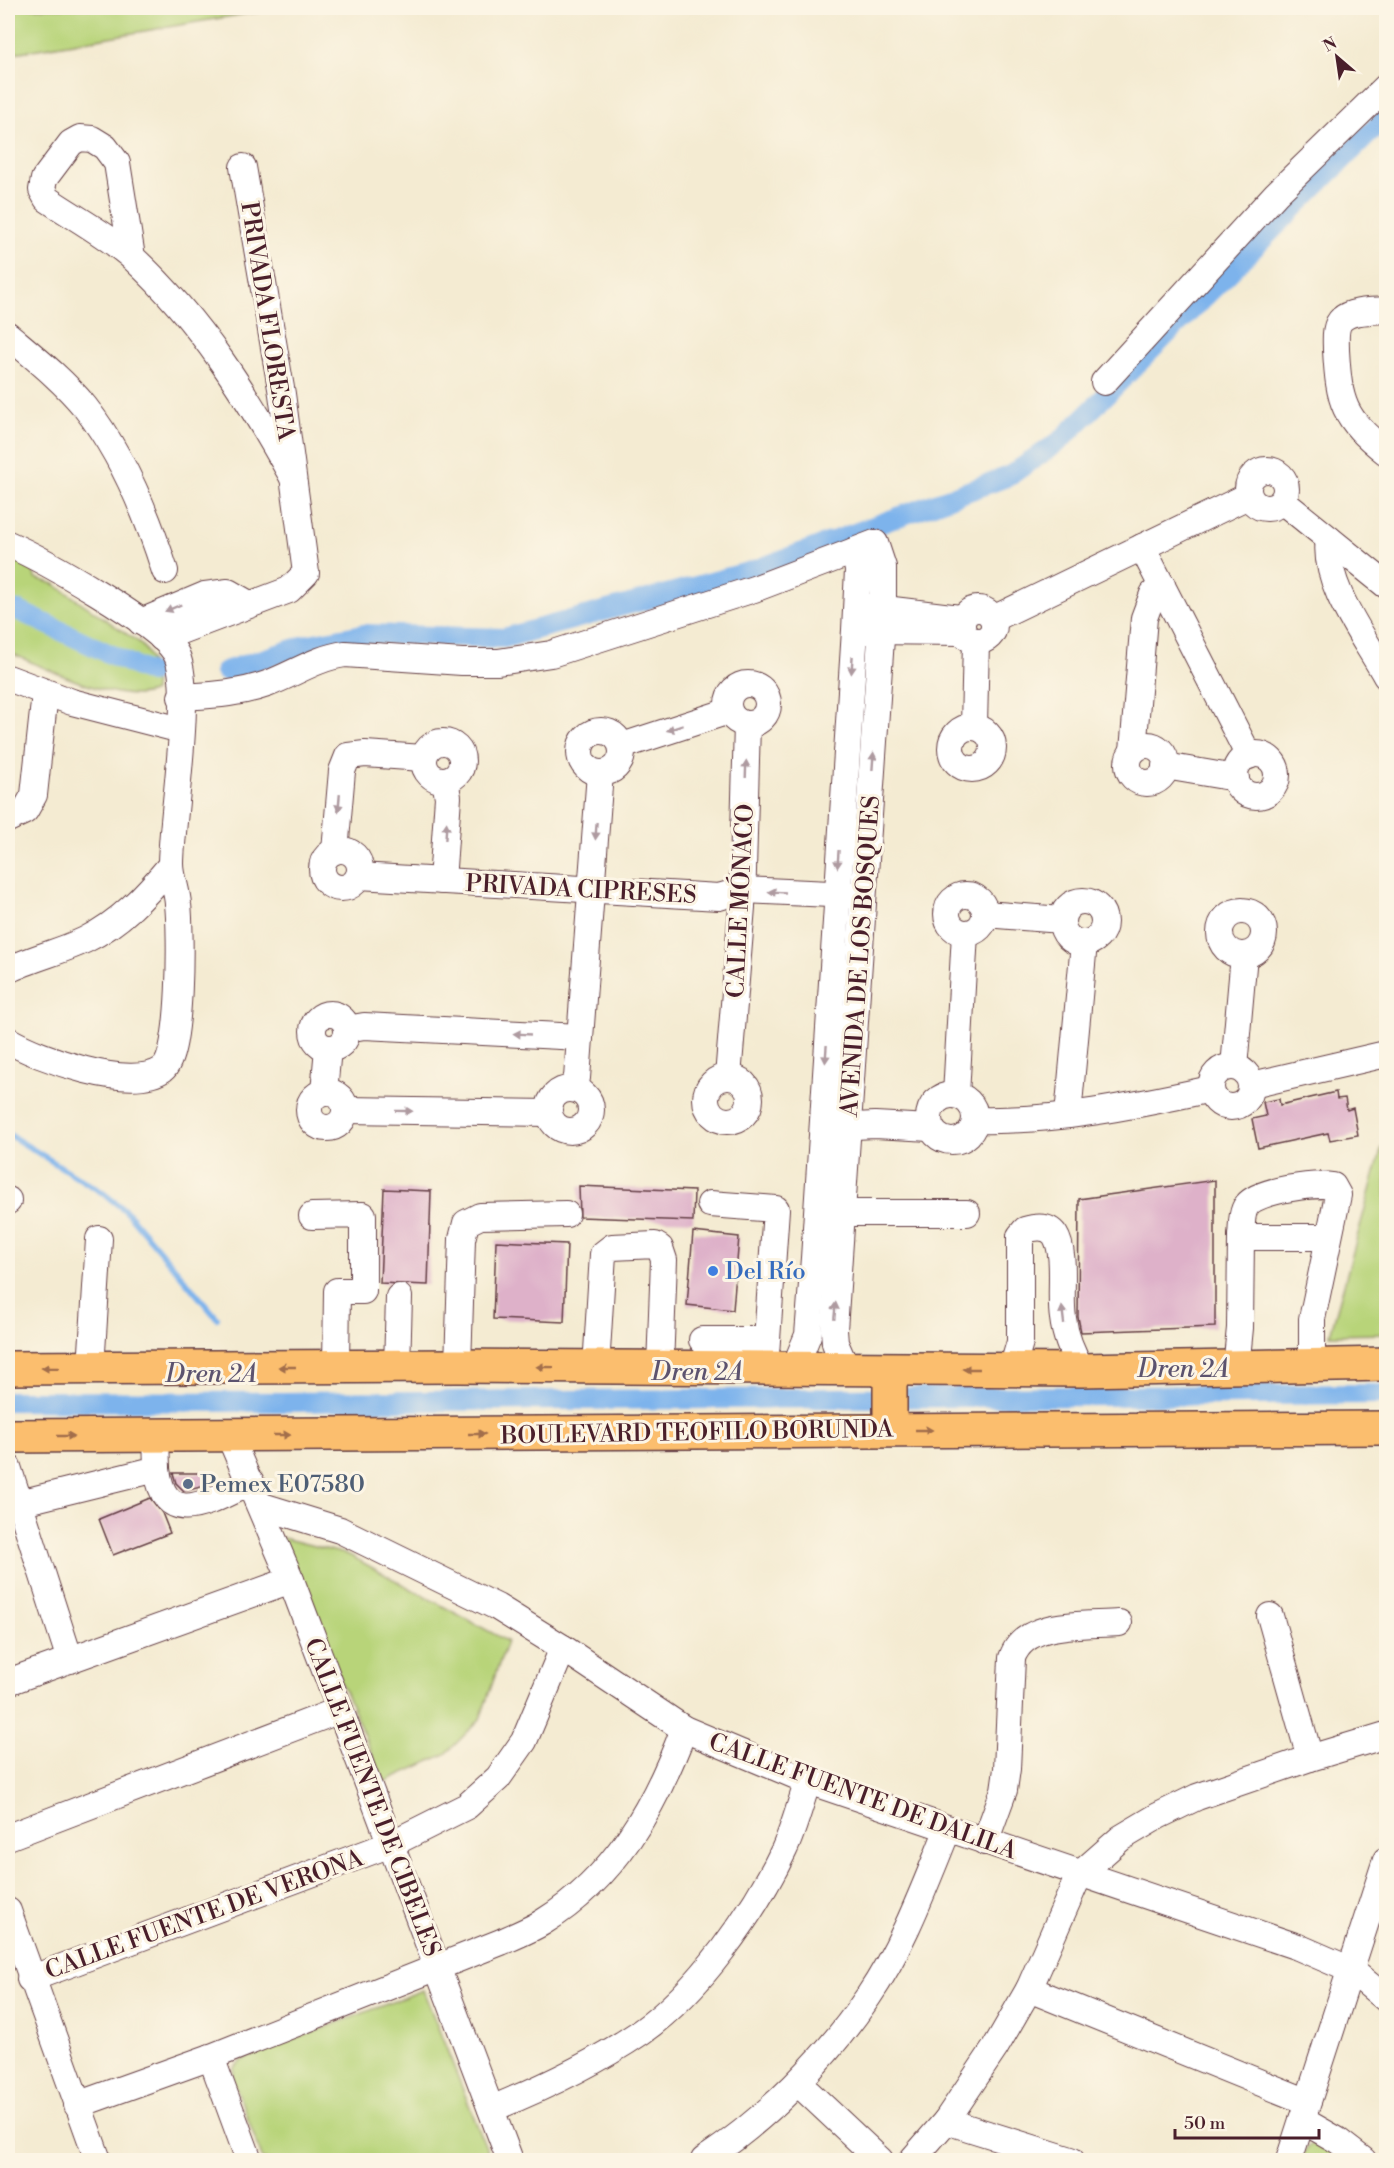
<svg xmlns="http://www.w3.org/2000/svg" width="1394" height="2168" font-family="'Libre Bodoni',serif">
	<rect width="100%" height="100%" fill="#fcf5e5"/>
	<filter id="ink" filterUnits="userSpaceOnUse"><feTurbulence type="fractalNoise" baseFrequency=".0167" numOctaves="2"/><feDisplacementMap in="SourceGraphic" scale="12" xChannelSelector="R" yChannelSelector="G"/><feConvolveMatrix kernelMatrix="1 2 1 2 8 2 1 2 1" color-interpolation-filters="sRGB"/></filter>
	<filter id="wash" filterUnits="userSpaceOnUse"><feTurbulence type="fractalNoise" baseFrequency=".008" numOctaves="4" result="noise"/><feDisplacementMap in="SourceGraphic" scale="24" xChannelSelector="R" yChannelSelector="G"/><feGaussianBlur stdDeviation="1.35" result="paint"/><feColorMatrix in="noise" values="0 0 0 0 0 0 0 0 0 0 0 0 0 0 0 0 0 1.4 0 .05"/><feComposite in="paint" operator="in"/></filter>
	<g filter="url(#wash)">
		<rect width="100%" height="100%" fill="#f4ebd2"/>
		<g fill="#b8d479" stroke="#817a52" stroke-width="1.5">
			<polygon points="8,8 281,8 8,54"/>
			<path d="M8,557L32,565L35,578L54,584L140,643C151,656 156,673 154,691C122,708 40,665 8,652Z"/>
			<polygon points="1386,1146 1386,1334 1330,1335 1382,1147"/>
			<polygon points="279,1537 349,1555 507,1641 480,1719 446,1754 384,1782"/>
			<polygon points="423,1990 491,2160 263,2160 233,2079 234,2067 244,2059"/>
			<polygon points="1317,2143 1343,2160 1301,2160 1307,2148"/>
		</g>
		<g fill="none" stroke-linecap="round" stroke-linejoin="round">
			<polyline stroke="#7db3ec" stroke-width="6" points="8,1134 103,1193 126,1211 217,1318"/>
			<g stroke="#7db3ec" stroke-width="20">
				<polyline points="8,609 19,611 150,673"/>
				<polyline points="225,671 309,644 363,634 504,638 752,571 1009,476 1060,441 1386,117"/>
				<polyline points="8,1401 281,1402 1386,1394"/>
			</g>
		</g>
		<g id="blocks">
			<g fill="#deb1c9">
				<polygon points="1336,1092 1337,1099 1345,1098 1347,1110 1353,1108 1358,1135 1330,1140 1328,1133 1258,1148 1252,1119 1266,1116 1263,1102 1279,1099 1280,1105"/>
				<polygon points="1215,1180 1215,1327 1081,1332 1078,1317 1079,1199"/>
				<polygon points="579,1186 694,1191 693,1221 580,1217"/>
				<polygon points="384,1189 431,1191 428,1285 380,1283"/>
				<polygon points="693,1232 739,1237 733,1310 687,1305"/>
				<polygon points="496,1241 567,1244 564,1322 493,1319"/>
				<polygon points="173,1473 210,1473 210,1485 184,1491 176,1483"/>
				<polygon points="150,1498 162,1513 170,1533 113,1555 99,1519"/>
			</g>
		</g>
	</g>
	<g filter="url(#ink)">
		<use href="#blocks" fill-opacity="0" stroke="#643e44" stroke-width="1.5"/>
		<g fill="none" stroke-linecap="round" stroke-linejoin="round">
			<defs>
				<g id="minor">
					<path d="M132,257L117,163L105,147L92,139L80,138L71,143L44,179L42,190L47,199C75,218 109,236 134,259C201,321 248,397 292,476"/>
					<path d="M1386,310C1374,311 1351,310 1342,319C1334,326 1336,340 1336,350C1339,403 1343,418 1386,452"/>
					<path d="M8,335C34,357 63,380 85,407C122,454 147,514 165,571"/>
					<polyline points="1104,382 1276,194 1386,87"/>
					<circle cx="1267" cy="489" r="19"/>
					<polyline points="1282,501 1386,585"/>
					<path d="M1329,539C1322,583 1365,638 1386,676"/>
					<path d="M8,544C42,559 157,623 175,652C195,684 171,820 171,864C171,877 177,890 178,904C181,930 182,1055 163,1069C131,1092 38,1058 8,1040"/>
					<polyline points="1142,547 1249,756"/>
					<polyline points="868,607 960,618"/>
					<circle cx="978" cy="625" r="16"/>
					<polyline points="993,619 1248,496"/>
					<polyline points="141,622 205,595 228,592 249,604"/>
					<polyline points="867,631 963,632"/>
					<polyline points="162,638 289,590 306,573 282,394 243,167"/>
					<polyline points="8,678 72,702 181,730"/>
					<circle cx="748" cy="704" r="20"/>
					<path d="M181,697C211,695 239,694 267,684C294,674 316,658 345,654L462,662H498L551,654L754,589L875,543L883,567V609L834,1330L835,1343L846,1368"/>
					<polyline points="974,726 976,641"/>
					<circle cx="972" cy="748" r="21"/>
					<circle cx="601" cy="752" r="21"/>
					<circle cx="443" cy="761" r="19"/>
					<circle cx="1147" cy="764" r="19"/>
					<polyline points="622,746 729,711"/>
					<polyline points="1133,751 1144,618 1153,594 1162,585"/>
					<circle cx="1256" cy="775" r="21"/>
					<polyline points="1165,766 1236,778"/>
					<polyline points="8,819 25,811 34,795 45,693"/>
					<circle cx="341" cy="869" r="19"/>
					<polyline points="335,851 342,771 348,756 365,754 423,758"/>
					<polyline points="359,876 719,897 743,890 852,895"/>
					<polyline points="442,881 448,797 445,781"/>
					<circle cx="966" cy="914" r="19"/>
					<circle cx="1083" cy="922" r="21"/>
					<circle cx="1242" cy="933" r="22"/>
					<polyline points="985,914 1062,920"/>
					<path d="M8,970C32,958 60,952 85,940C120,923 146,895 171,865"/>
					<circle cx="330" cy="1031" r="17"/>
					<polyline points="347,1029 364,1026 580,1037"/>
					<circle cx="1231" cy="1087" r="20"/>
					<polyline points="1234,1067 1244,955"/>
					<polyline points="728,1077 742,907 747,724"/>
					<circle cx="728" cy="1099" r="22"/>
					<polyline points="1252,1085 1386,1054"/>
					<circle cx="570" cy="1110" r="21"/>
					<polyline points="571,1089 577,1078 600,773"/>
					<circle cx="327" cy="1110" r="18"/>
					<polyline points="324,1092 328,1048"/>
					<circle cx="952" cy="1118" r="23"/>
					<polyline points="956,1095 965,933"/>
					<polyline points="345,1110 549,1113"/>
					<polyline points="1068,1115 1084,943"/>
					<path d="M976,1120C1055,1122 1133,1106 1211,1089"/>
					<polyline points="834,1127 875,1125 930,1128"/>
					<polyline points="8,1201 8,1200"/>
					<polyline points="710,1204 776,1209 765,1369"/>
					<polyline points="842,1213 967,1213"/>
					<polyline points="312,1216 363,1215 363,1291 337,1291 336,1367"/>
					<polyline points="702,1340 765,1340"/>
					<polyline points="458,1366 462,1239 466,1223 480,1216 566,1214"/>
					<path d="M1312,1366V1319L1338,1195L1333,1186C1315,1183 1258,1190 1247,1205C1241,1212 1242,1228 1241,1237H1329"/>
					<polyline points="397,1367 399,1297"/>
					<polyline points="91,1368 99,1239"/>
					<polyline points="596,1368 603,1254 612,1247 655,1245 660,1248 664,1260 660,1367"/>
					<polyline points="1236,1368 1240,1328 1241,1237"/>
					<polyline points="794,1369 808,1335 814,1258 855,630 858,570 854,551"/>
					<path d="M1012,1369L1020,1342V1236L1025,1230C1035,1227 1048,1225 1055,1235C1067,1254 1059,1295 1063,1318C1065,1337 1072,1353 1082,1370"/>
					<polyline points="229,1435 291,1580 510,2160"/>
					<polyline points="8,1467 70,1660"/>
					<path d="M157,1469C165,1534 214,1498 251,1482"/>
					<polyline points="19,1503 157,1469 156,1436"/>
					<polyline points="262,1506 340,1530 497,1607 563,1648 684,1729 808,1781 1298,1947 1351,1970 1386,1999"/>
					<polyline points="8,1682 291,1580"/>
					<polyline points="1310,1758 1386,1735"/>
					<polyline points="8,1837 340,1710"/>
					<path d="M985,1842L1004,1790L1007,1769L1012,1658C1025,1619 1085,1626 1119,1623"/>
					<polyline points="8,1911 98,2160"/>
					<polyline points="30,1979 391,1844 467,1806 498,1778 524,1741 563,1648"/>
					<polyline points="1029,1989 1308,2102"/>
					<polyline points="211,2057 249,2160"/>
					<polyline points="798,2083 880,2160"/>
					<path d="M77,2105L211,2057L501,1942C515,1936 530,1930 543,1922C615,1878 655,1806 684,1729"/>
					<path d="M491,2109C543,2088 594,2064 641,2032C698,1992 754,1913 784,1850C794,1829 800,1804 808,1781"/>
					<polyline points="1302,2120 1337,2140 1363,2160"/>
					<polyline points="946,2121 1071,2160"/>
					<path d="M704,2160C766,2119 826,2059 868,1997C903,1946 925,1885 948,1829"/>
					<polyline points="912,2160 946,2121 995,2048 1029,1989 1079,1875 1121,1838 1158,1816 1197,1797 1310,1758 1270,1616"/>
					<polyline points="1289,2160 1386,1860"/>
				</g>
				<g id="major">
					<polyline points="8,1368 458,1366 1082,1370 1386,1364"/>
					<polyline points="890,1430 890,1370"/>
					<polyline points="8,1436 1386,1428"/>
				</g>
			</defs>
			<use href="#minor" stroke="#643e44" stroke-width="28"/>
			<use href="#major" stroke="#643e44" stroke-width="36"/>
			<use href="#minor" stroke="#fff" stroke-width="26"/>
			<use href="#major" stroke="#fbbe6e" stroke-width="33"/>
		</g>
		<defs><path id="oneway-solid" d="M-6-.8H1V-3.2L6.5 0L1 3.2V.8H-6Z" transform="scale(1.5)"/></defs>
		<g fill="#ae9aa0">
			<use href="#oneway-solid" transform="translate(173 608) rotate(157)"/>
			<use href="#oneway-solid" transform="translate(852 665) rotate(94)"/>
			<use href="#oneway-solid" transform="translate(675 728) rotate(162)"/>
			<use href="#oneway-solid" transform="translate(873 761) rotate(-86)"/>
			<use href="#oneway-solid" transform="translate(746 769) rotate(-88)"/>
			<use href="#oneway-solid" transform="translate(339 803) rotate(95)"/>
			<use href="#oneway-solid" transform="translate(446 831) rotate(-86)"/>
			<use href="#oneway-solid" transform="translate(596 831) rotate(94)"/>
			<use href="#oneway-solid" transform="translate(838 859) rotate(94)"/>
			<use href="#oneway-solid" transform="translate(777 892) rotate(-177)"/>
			<use href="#oneway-solid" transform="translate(522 1034) rotate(-177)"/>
			<use href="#oneway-solid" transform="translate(826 1054) rotate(94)"/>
			<use href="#oneway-solid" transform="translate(404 1111) rotate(1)"/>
			<use href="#oneway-solid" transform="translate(835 1311) rotate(-85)"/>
			<use href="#oneway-solid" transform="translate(1063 1315) rotate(-97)"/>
		</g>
		<g fill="#a26e4c">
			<use href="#oneway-solid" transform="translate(287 1367) rotate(180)"/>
			<use href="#oneway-solid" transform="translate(545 1367) rotate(-179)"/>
			<use href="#oneway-solid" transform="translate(50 1368) rotate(180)"/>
			<use href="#oneway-solid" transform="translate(971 1369) rotate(180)"/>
			<use href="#oneway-solid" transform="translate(924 1430)"/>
			<use href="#oneway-solid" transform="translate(477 1434)"/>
			<use href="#oneway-solid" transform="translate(282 1435)"/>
			<use href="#oneway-solid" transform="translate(66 1436)"/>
		</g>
	</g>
	<circle fill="#3f7fe0" stroke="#fcf5e5" stroke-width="2" cx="713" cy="1271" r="6"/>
	<circle fill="#5c6f8a" stroke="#fcf5e5" stroke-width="2" cx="188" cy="1484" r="6"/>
	<g text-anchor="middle" stroke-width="6" stroke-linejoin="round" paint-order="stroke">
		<g font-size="24" fill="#4a1f2b" stroke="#fcf5e5">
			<text transform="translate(268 321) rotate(81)" y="8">PRIVADA FLORESTA</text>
			<text transform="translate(581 889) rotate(3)" y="8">PRIVADA CIPRESES</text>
			<text transform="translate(740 901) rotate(-87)" y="8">CALLE MÓNACO</text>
			<text transform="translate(860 956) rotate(-86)" y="8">AVENIDA DE LOS BOSQUES</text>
			<text transform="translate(697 1432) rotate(-1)" y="8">BOULEVARD TEOFILO BORUNDA</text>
			<text transform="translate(863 1796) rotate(20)" y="8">CALLE FUENTE DE DALILA</text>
			<text transform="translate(373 1797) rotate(69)" y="8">CALLE FUENTE DE CIBELES</text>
			<text transform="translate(204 1914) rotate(-20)" y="8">CALLE FUENTE DE VERONA</text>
		</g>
		<g font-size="24" fill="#366cbe" stroke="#fcf5e5" text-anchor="start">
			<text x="725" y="1279">Del Río</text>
		</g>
		<g font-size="24" fill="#4e5e75" stroke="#fcf5e5" text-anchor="start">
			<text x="200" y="1492">Pemex E07580</text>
		</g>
		<g font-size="26" font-style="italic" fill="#5c536f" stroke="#fcf5e5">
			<text x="1183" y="1377">Dren 2A</text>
			<text x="697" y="1380">Dren 2A</text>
			<text x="211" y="1382">Dren 2A</text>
		</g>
	</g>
	<rect width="1394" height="2168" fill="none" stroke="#fcf5e5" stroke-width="30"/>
	<g transform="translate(1337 57) rotate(331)" stroke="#fcf5e5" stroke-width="4.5" paint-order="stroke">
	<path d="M0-4.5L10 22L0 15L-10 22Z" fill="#4a1f2b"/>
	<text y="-9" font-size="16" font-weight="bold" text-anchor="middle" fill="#4a1f2b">N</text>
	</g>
	<path d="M1175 2129v9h144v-9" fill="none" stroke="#4a1f2b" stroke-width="3"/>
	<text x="1184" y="2129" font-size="18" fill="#4a1f2b" stroke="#fcf5e5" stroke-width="4.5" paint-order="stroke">50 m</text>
</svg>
